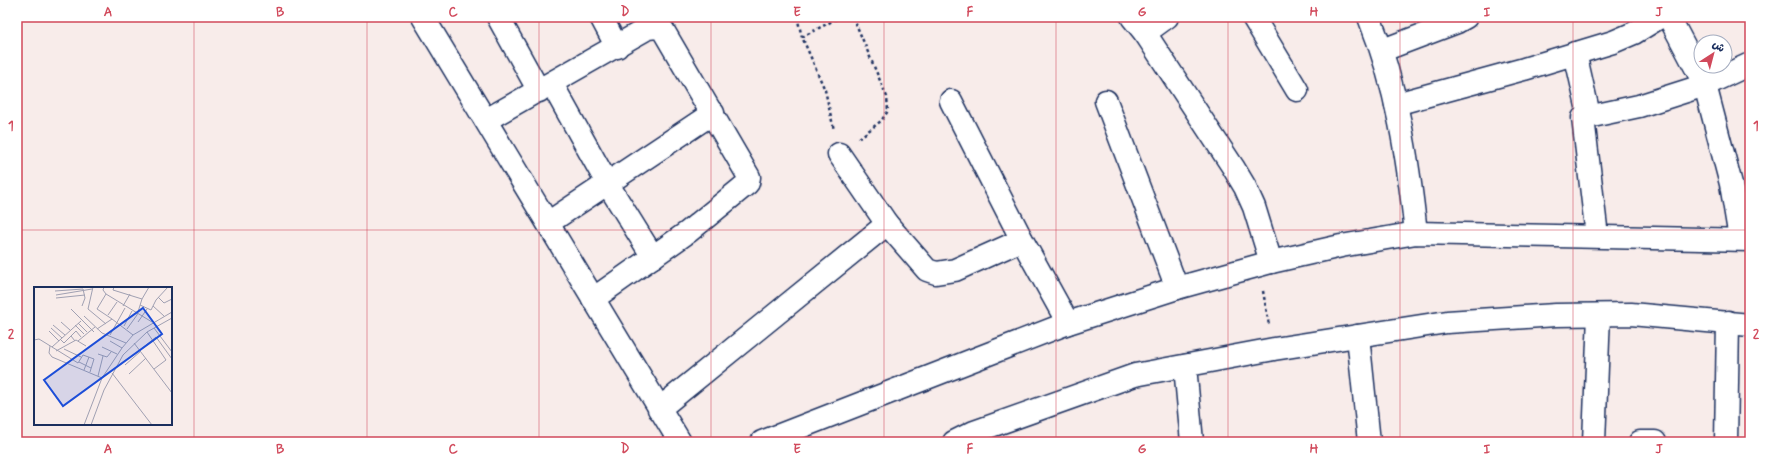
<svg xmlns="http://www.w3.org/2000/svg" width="1767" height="459" font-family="Mynerve,'Playpen Sans Arabic',sans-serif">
	<rect width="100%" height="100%" fill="#f8ecea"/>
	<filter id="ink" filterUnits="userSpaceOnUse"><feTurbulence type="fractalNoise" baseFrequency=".025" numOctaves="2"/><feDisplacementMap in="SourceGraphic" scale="8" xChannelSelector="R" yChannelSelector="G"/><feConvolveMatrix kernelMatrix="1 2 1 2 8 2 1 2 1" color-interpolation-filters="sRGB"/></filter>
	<g filter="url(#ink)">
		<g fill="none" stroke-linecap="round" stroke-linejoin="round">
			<defs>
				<g id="minor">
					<polyline points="423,17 680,442"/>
					<polyline points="498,17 539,91"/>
					<polyline points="601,17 617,47"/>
					<polyline points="1132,17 1145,33 1233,167 1245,187 1254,207 1271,262"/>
					<polyline points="1253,17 1297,90"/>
					<path d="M1369,17C1397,86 1408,159 1416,233"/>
					<polyline points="1669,17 1705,85 1731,184 1740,238"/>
					<polyline points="1145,33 1167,17"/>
					<polyline points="1383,50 1457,22 1466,17"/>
					<polyline points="1575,53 1589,115"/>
					<polyline points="552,84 607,183 653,257"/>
					<polyline points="951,101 1022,240 1068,323"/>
					<polyline points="1106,101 1177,288"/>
					<polyline points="1396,104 1524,69 1613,42 1634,33 1660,17"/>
					<polyline points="486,120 648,28 656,27 663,30 749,177 748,183 688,232 593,299"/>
					<polyline points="839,154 887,224 927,270 936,273 955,270 1022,240"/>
					<polyline points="548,223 713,113"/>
					<polyline points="1597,236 1583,118 1639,106 1705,85 1750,64"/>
					<polyline points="1358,336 1369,442"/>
					<polyline points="1185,366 1192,442"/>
					<polyline points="659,409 887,224"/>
					<polyline points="762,442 1068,323 1177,288 1271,262 1341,246 1416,233 1750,240"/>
					<polyline points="954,442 974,432 1135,375 1274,349 1447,322 1556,315 1631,314 1750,325"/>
					<polyline points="1594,442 1599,315"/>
					<polyline points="1640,442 1655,442"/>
					<polyline points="1726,442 1728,322"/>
				</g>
			</defs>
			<use href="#minor" stroke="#1b2f5e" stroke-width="25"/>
			<g stroke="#1b2f5e" stroke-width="2.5" stroke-dasharray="3 3" stroke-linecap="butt">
				<polyline points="797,17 802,37 825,90 834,130"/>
				<polyline points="853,17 887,97 888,111 881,121 858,139"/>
				<polyline points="802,37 840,17"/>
				<polyline points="1263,291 1269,325"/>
			</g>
			<use href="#minor" stroke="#fff" stroke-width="22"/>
		</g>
	</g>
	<path fill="none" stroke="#d1495b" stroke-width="1" stroke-opacity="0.55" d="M194,17V442M367,17V442M539,17V442M711,17V442M884,17V442M1056,17V442M1228,17V442M1400,17V442M1573,17V442M17,230H1750"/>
	<g transform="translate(34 287)">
		<rect width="138" height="138" fill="#f8ecea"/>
		<path fill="none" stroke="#a0a0b2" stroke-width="1" d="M59,0L54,22L72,37M70,0L69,3L72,7L118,35M80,0L79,3L108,12M21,4L49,2L51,11L48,19M72,7L63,22L78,32M22,8L58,2M124,10L130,16L138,12M22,11L51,8M106,18L117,23L122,13L134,0M89,19L96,7M119,19L130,29M37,22L60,45M74,28L83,15M50,29L68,46L92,56M27,35L36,43M104,35L113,22M44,36L53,45M19,38L31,48M41,38L50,47M90,39L98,24M17,41L28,51M120,41L138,65M63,42L78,32L99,48M93,42L103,28L108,12L115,0M15,44L25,54M113,45L132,73L120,82M76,48L91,21M37,49L42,44L47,50M26,52L30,56L37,49L41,54M0,53L5,52L44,76M44,54L61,40M76,54L88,61M100,56L138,106M16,59L15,66L18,70L68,91M18,60L47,34M68,60L83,67M30,62L47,70M106,63L122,50L138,72M22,64L42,53L52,59M64,67L73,70L77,65M45,75L57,81M44,76L49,68L60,72L56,85M91,78L107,64M50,83L55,70M78,86L118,138M95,87L112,71M64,89L69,69M50,138L68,91L88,61L99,48L138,25M57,138L70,103L89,68L113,45L138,31"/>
		<path fill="#1d4ed8" fill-opacity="0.15" stroke="#1d4ed8" stroke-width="2" d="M109,21L128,47L29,119L10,93Z"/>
		<rect width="138" height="138" fill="none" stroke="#1b2f5e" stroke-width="2"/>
	</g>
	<rect width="1767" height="459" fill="none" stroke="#fff" stroke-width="44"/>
	<g transform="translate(1713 54) rotate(36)"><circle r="19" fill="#ffffff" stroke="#a4acbf"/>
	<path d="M0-3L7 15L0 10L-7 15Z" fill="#d1495b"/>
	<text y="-6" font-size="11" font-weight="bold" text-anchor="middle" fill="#1b2f5e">ش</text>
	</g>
	<rect x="22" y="22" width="1723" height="415" fill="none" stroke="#d1495b" stroke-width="1.5"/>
	<g font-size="13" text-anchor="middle" font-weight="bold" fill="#d1495b">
		<text x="108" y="16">A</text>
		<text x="280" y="16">B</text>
		<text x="453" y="16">C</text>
		<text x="625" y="16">D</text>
		<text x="797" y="16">E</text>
		<text x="970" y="16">F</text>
		<text x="1142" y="16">G</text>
		<text x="1314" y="16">H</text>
		<text x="1487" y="16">I</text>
		<text x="1659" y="16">J</text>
		<text x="11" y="130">1</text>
		<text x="1756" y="130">1</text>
		<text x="11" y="338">2</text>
		<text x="1756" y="338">2</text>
		<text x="108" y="453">A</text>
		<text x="280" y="453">B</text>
		<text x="453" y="453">C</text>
		<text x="625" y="453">D</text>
		<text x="797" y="453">E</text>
		<text x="970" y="453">F</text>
		<text x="1142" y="453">G</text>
		<text x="1314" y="453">H</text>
		<text x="1487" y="453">I</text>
		<text x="1659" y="453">J</text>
	</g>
</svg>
